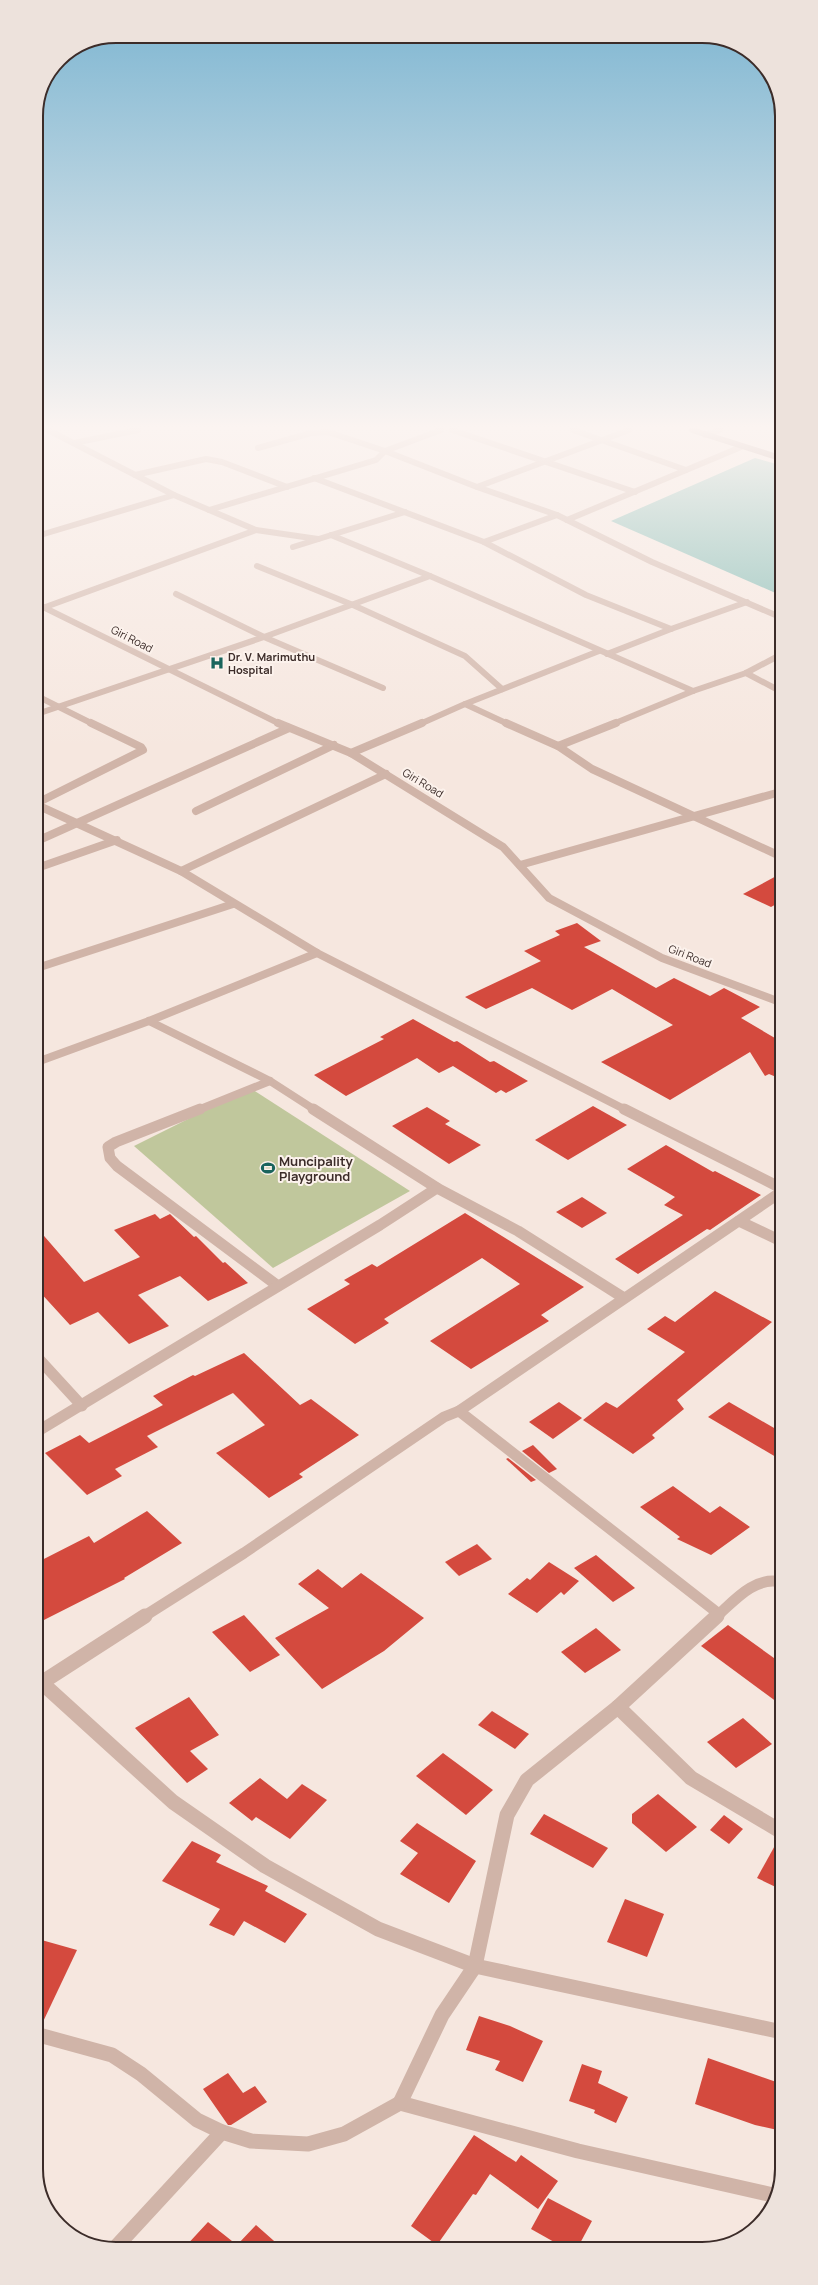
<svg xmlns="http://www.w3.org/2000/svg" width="818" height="2285" font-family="Manrope,sans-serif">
	<rect width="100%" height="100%" fill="#f6e7df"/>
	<polygon fill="#c0c79c" points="250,1088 410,1191 273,1268 134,1146"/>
	<polygon fill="#7ab7af" points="755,458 780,465 780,595 611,521"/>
	<g fill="#d44a3e">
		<polygon points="780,874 780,902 771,907 743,894"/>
		<polygon points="577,923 601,941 584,947 656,988 674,978 710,996 724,988 760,1007 741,1018 780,1041 781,1079 769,1074 765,1076 750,1052 670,1100 601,1062 673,1025 612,989 572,1010 532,988 486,1009 465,997 541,961 524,951 560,935 555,931"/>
		<polygon points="413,1019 454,1042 457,1041 490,1062 494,1061 528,1081 506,1093 501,1090 496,1093 453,1066 439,1073 417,1058 346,1096 314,1075 384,1039 380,1037"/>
		<polygon points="593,1106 627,1125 568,1160 535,1140"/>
		<polygon points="427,1107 450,1121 445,1124 481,1145 449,1164 392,1126"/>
		<polygon points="666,1145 713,1172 715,1171 761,1195 710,1230 707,1229 638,1274 615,1259 683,1215 664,1205 675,1197 627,1169"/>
		<polygon points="582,1197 607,1213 582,1228 556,1212"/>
		<polygon points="465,1213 584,1287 541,1315 549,1321 471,1369 430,1341 520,1284 482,1258 384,1319 389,1323 355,1344 307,1309 350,1284 344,1280 372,1264 377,1267"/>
		<polygon points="155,1214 160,1219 170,1214 194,1237 196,1236 223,1263 225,1262 248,1283 208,1301 180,1276 138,1295 169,1326 129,1344 98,1312 70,1325 38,1290 38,1229 84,1282 140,1257 114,1230"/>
		<polygon points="715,1291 772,1322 677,1400 684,1409 652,1435 655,1438 633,1454 583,1420 606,1402 617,1408 685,1352 647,1329 665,1316 675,1322"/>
		<polygon points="244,1353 300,1405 311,1399 359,1435 299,1474 303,1477 269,1498 216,1453 265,1425 233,1393 147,1436 158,1447 115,1469 122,1476 87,1495 45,1453 80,1435 89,1443 163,1405 153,1396 193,1375 195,1376"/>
		<polygon points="559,1402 582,1418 553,1439 529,1422"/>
		<polygon points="729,1402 781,1432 781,1460 708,1417"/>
		<polygon points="533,1445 557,1469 549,1473 522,1451"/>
		<polygon points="508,1458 536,1480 531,1482 506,1459"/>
		<polygon points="673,1486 710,1513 720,1506 750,1527 711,1555 677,1539 680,1537 640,1507"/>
		<polygon points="147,1511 182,1543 124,1578 125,1579 38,1623 38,1562 89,1536 94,1543"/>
		<polygon points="477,1544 492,1559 459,1576 445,1562"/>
		<polygon points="596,1555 635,1588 613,1602 574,1568"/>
		<polygon points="549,1562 579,1581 564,1595 561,1592 537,1613 508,1594 527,1578 530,1580"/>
		<polygon points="318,1569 342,1588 361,1573 424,1618 384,1651 322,1689 275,1638 329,1608 298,1584"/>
		<polygon points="244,1615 280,1655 250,1672 212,1632"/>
		<polygon points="728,1625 781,1663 781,1705 701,1646"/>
		<polygon points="596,1628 621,1650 585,1673 561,1652"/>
		<polygon points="189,1697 219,1735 190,1751 208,1769 187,1783 135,1728"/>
		<polygon points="492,1711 529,1734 515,1749 478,1725"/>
		<polygon points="743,1718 772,1744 736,1768 707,1742"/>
		<polygon points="443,1753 493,1790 466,1815 416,1776"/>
		<polygon points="260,1778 287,1799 302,1784 327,1800 290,1839 256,1817 252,1821 229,1803"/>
		<polygon points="658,1794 697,1827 666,1852 632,1823 632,1814"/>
		<polygon points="544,1814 608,1848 593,1868 530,1834"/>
		<polygon points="724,1815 743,1829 729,1844 710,1830"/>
		<polygon points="417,1823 476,1861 449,1903 400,1874 418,1853 400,1841"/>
		<polygon points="778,1840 782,1841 782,1890 757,1878"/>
		<polygon points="192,1841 221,1855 216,1862 268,1886 265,1891 307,1914 285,1943 244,1921 234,1936 209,1925 220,1909 162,1881"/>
		<polygon points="625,1899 664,1914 647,1957 607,1942"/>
		<polygon points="38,1939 77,1950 41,2026 39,2026"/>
		<polygon points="479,2016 510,2026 543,2041 523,2082 495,2070 500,2061 466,2050"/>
		<polygon points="708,2058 782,2084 782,2131 755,2125 695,2104"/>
		<polygon points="582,2064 602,2071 598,2083 628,2097 616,2123 594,2113 595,2110 569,2101"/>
		<polygon points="228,2073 243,2093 255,2086 267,2102 231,2125 228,2125 203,2089"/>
		<polygon points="474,2135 516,2162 521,2155 558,2181 538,2209 490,2174 476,2195 473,2194 437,2245 411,2226"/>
		<polygon points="548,2198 592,2221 578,2247 563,2247 531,2229"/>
		<polygon points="208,2222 237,2245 256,2225 282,2248 184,2248"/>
	</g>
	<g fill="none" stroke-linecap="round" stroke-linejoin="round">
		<g stroke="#d0b4a8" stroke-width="6">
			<polyline points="48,430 174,495 256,530 318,539"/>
			<polyline points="452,430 635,492"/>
			<polyline points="573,430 686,470"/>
			<polyline points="629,430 477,487 557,515 652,562 780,617"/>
			<polyline points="705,435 720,430"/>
			<polyline points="74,443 138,430"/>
			<polyline points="258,448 311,433 328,432 385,451 477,487"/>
			<polyline points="135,475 206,459 222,462 287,487"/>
			<polyline points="314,478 484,542 586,595 671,629 747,602"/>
			<polyline points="209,510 376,460 385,451 441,430"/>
			<polyline points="567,520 741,447"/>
			<polyline points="331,535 430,576"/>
			<polyline points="37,536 174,495"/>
			<polyline points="484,542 557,515"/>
			<polyline points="293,547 405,512"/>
			<polyline points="257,566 353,605 465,656 502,689"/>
			<polyline points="176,594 264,637 383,688"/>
			<polyline points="37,604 280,724"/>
			<polyline points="40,609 256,530"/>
			<polyline points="607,654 671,629"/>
			<polyline points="746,673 780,691"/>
			<polyline points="37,696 93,724"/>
			<polyline points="465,704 599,651"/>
			<polyline points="37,714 264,637 430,576 693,691"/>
			<polyline points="420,724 465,704 508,724"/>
			<polyline points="613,724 693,691 746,673 780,655"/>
		</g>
		<g stroke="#d0b4a8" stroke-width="8">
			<polyline points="278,723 351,753 503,847 549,898 662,958 780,1002"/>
			<polyline points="506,723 558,746"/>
			<polyline points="616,723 558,746 592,769 780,856"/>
			<polyline points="351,753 422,723"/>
			<polyline points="37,803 143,750 141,747 91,723"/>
			<polyline points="37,805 181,871 317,953 626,1110"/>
			<polyline points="196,811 334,745"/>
			<polyline points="37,841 289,728"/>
			<polyline points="520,865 780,792"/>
			<polyline points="37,868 117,840"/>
			<polyline points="181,871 386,774"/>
			<polyline points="37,968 233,904"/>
			<polyline points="149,1021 270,1081 315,1110"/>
			<polyline points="37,1062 149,1021 317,953"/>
			<polyline points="198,1110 270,1081"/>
		</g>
		<g stroke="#d0b4a8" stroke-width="11">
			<polyline points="200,1109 116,1142 108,1147 110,1158 117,1166 278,1286"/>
			<polyline points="313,1109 437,1188"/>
			<polyline points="624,1109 781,1188"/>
			<polyline points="739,1221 781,1241"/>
			<polyline points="38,1358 82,1406"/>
			<polyline points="459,1411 719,1614"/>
			<polyline points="38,1431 380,1225 437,1188 518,1231 624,1298"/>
			<polyline points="143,1617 244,1553 444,1417 459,1411 781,1192"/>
			<path d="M716,1617C734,1601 754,1576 781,1582"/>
		</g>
		<g stroke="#d0b4a8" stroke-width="15">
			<polyline points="717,1616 618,1707 691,1778 782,1832"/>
			<polyline points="42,1683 173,1802 265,1866 378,1929 475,1966 782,2032"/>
			<polyline points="38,1685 145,1616"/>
			<polyline points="618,1707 527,1780 507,1815 475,1966 442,2015 400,2103 578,2151 773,2195"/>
			<polyline points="39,2035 112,2055 141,2074 197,2120 222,2132 251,2141 308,2144 344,2134 400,2103"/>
			<polyline points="114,2249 222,2132"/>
		</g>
		<polyline stroke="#a48279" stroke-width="6" points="692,430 780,458"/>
	</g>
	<linearGradient id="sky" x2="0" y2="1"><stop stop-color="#7cb5d1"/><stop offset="0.57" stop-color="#fbf4f1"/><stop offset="1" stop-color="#fbf4f1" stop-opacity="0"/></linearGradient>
	<rect width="818" height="749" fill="url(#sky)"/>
	<defs>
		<symbol id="hospital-bare" viewBox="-9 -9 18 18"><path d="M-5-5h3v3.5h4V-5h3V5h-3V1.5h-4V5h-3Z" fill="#19645c" stroke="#fcf2ec" stroke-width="2.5" paint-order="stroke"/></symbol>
		<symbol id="stadium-bare" viewBox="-9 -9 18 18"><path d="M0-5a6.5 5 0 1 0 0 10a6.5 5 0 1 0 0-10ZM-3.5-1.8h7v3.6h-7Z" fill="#19645c" stroke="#fcf2ec" stroke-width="2.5" paint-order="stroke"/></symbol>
	</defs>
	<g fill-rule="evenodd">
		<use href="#hospital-bare" x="207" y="653" width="20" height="20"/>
		<use href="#stadium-bare" x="258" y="1158" width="20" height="20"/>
	</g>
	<g text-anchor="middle" stroke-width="4" stroke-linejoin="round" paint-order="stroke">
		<g font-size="11" fill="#3c2c29" stroke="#fcf2ec">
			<text transform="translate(132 639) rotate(27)" y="4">Giri Road</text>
			<text transform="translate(423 783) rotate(31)" y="4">Giri Road</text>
			<text transform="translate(690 956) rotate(21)" y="4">Giri Road</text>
		</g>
		<g font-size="11" font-weight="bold" fill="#3c2c29" stroke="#fcf2ec" text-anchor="start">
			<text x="228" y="661">Dr. V. Marimuthu<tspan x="228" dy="13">Hospital</tspan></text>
		</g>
		<g font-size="13" font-weight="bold" fill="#3c2c29" stroke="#fcf2ec" text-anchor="start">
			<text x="279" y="1166">Muncipality<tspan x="279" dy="15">Playground</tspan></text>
		</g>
	</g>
	<path d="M0 0H818V2285H0ZM116 43H702A73 73 0 0 1 775 116V2169A73 73 0 0 1 702 2242H116A73 73 0 0 1 43 2169V116A73 73 0 0 1 116 43Z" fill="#ede2dc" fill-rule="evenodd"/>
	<path fill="none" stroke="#3c2c29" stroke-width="2" d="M116 43H702A73 73 0 0 1 775 116V2169A73 73 0 0 1 702 2242H116A73 73 0 0 1 43 2169V116A73 73 0 0 1 116 43Z"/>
</svg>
